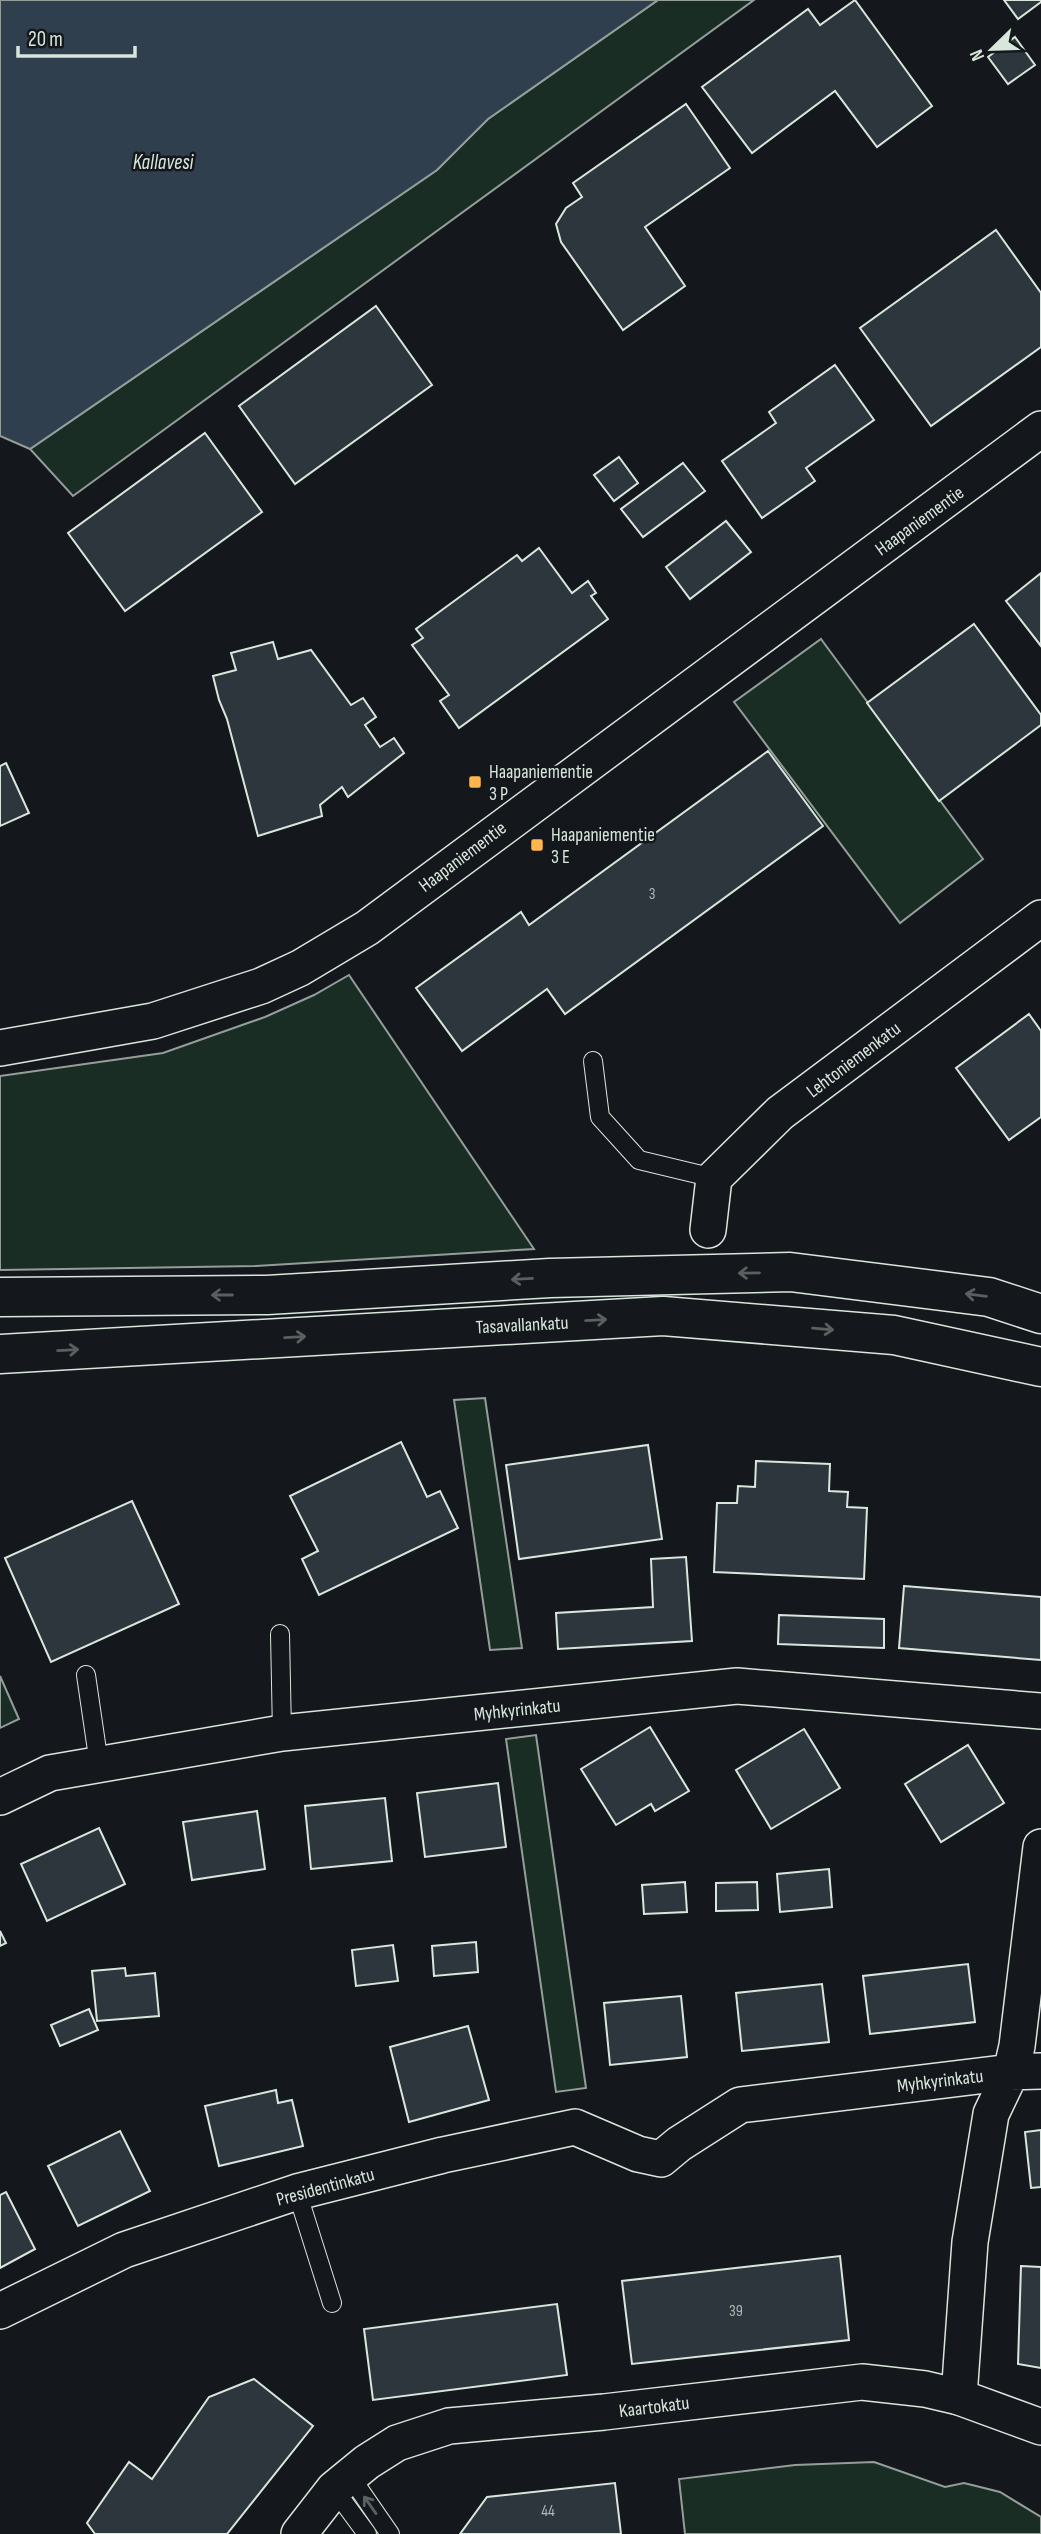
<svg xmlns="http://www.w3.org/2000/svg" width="1041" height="2534" font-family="'Sofia Sans Condensed',sans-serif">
	<rect width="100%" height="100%" fill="#14181c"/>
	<g fill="#1a2d24" stroke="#939e99" stroke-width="2">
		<polygon points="658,0 754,0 73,496 30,449 437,170 488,119"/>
		<polygon points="821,639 983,859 900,923 734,702"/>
		<polygon points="349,975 534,1249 256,1266 0,1270 0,1076 163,1053 265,1017 314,995"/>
		<polygon points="485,1398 522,1648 490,1650 454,1400"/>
		<polygon points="0,1676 19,1719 0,1728"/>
		<polygon points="536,1735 586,2088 556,2092 506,1739"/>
		<polygon points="874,2462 945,2487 964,2483 1000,2492 1041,2517 1041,2534 685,2534 679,2479 795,2465"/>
	</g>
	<polygon fill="#2f3f4d" stroke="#939e99" stroke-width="2" points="0,0 658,0 488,119 437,170 30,449 0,436"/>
	<g fill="#2c363c" stroke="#d8e6dc" stroke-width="2">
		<polygon points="855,0 932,106 877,147 835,91 752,153 702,87 808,9 820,25"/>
		<polygon points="1004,0 1041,0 1041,2 1018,19"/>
		<polygon points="1015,37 1035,65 1008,84 988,57"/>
		<polygon points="686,104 730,168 645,227 685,286 623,330 561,242 556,224 566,208 582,197 573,183"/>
		<polygon points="996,230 1041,293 1041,347 931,426 860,328"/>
		<polygon points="376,306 432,385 295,484 239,406"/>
		<polygon points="835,365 874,420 806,468 815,481 762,518 722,461 776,423 769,412"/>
		<polygon points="205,433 262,512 125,611 68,533"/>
		<polygon points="619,457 638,483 614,501 594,475"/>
		<polygon points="683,463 705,491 643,537 621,509"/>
		<polygon points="726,521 751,552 690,599 666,567"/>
		<polygon points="539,548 572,593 588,581 596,593 591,596 608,619 459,728 440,701 449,695 412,645 423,638 416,629 517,555 522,561"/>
		<polygon points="1041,573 1041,646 1006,601"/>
		<polygon points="974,624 1041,715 1041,725 939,801 867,703"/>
		<polygon points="273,642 278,659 311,650 351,705 363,698 376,717 365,725 380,747 394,738 404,753 348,797 342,787 320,805 322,816 258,836 227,719 219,700 213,676 236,670 231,653"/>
		<polygon points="768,751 823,826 565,1014 547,989 462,1051 416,988 521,912 529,925"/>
		<polygon points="6,763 29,813 0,826 0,766"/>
		<polygon points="1029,1014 1041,1031 1041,1117 1009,1140 956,1068"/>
		<polygon points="401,1442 427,1497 440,1491 458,1528 319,1595 302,1559 318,1551 290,1496"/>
		<polygon points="648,1445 662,1539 519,1559 506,1465"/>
		<polygon points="756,1461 830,1464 829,1491 848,1492 847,1507 867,1508 864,1579 714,1572 717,1503 737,1503 738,1486 755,1487"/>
		<polygon points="132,1501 179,1604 51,1662 5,1558"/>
		<polygon points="686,1557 692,1641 558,1649 556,1613 653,1607 651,1559"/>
		<polygon points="904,1586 1041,1597 1041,1660 899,1648"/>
		<polygon points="779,1615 884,1619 884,1648 778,1644"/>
		<polygon points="650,1727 689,1791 655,1811 651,1804 616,1825 581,1769"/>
		<polygon points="804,1729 840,1788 771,1829 736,1770"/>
		<polygon points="968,1745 1004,1803 941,1842 905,1784"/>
		<polygon points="498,1783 506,1847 425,1857 417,1793"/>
		<polygon points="385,1798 392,1861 311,1869 305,1806"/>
		<polygon points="257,1811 265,1869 192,1880 183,1822"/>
		<polygon points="99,1828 125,1884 47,1921 21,1864"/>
		<polygon points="829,1869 832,1907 780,1912 777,1874"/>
		<polygon points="685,1882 687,1912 644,1914 642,1885"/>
		<polygon points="757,1882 758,1910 716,1911 716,1883"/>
		<polygon points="0,1931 6,1943 0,1946"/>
		<polygon points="476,1942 478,1972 434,1976 432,1946"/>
		<polygon points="393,1945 398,1981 356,1986 352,1950"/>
		<polygon points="968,1964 975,2022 870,2034 863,1976"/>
		<polygon points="125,1968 126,1976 155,1973 159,2016 97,2021 92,1971"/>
		<polygon points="822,1984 829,2042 742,2051 736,1993"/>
		<polygon points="681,1996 687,2057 610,2065 604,2003"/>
		<polygon points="89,2009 98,2030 60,2046 51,2025"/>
		<polygon points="468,2026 489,2100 409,2122 390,2047"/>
		<polygon points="276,2090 278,2103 292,2100 303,2146 219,2166 205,2106"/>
		<polygon points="1041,2130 1041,2187 1031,2188 1025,2132"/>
		<polygon points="120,2131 150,2191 78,2226 48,2166"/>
		<polygon points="6,2192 35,2249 0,2268 0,2195"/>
		<polygon points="840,2256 849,2340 632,2364 622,2281"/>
		<polygon points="1021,2266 1041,2267 1041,2368 1018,2364"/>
		<polygon points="557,2304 567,2375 373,2400 364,2329"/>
		<polygon points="254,2379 313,2426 227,2534 95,2534 87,2523 129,2462 152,2479 209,2397"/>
		<polygon points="615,2483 621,2534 460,2534 487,2497"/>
	</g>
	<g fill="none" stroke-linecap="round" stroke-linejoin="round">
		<defs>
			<g id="service">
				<polyline points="593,1061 600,1117 639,1160 714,1178"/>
				<polyline points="280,1634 282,1733"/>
				<polyline points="86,1675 99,1764"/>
				<polyline points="297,2192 332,2303"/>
				<polyline points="350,2476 390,2534"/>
				<polyline points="334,2489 367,2534"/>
			</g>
			<g id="minor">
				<polyline points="0,1048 153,1021 261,986 300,968 367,928 1041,429"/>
				<polyline points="708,1230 714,1178 780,1113 1041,918"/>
				<polyline points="0,1797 50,1773 282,1733 737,1686 1041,1711"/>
				<polyline points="0,2311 124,2250 297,2192 443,2155 575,2127 638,2154 661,2159 679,2144 740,2105 1011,2072 1017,2046 1041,1847"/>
				<polyline points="959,2397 970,2242 991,2114 1011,2072 1041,2071"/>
				<polyline points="299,2534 334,2489 367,2462 397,2443 449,2426 604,2412 862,2382 925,2389 959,2397 1041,2427"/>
			</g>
			<g id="primary">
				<polyline points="0,1297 267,1295 550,1278 790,1272 989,1297 1041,1314"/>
				<polyline points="0,1354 663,1316 894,1335 1041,1367"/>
			</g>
		</defs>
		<use href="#service" stroke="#d8e6dc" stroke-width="20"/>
		<use href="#minor" stroke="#d8e6dc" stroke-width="38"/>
		<use href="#primary" stroke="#d8e6dc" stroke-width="41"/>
		<use href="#service" stroke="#14181c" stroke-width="18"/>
		<use href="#minor" stroke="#14181c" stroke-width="35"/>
		<use href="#primary" stroke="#14181c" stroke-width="38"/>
	</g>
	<defs><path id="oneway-shaft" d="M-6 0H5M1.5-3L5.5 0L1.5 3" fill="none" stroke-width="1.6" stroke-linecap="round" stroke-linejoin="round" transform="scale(1.75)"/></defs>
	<g stroke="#59605f">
		<use href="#oneway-shaft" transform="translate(749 1273) rotate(179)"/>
		<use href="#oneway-shaft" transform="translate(522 1279) rotate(177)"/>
		<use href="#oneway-shaft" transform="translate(222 1295) rotate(180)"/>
		<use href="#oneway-shaft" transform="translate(976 1295) rotate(-173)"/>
		<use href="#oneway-shaft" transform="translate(596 1320) rotate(-3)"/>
		<use href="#oneway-shaft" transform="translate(823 1329) rotate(5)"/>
		<use href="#oneway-shaft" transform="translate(295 1337) rotate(-3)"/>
		<use href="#oneway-shaft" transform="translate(68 1350) rotate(-3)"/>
		<use href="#oneway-shaft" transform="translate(370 2505) rotate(-125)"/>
	</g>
	<g fill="#ffb74d" stroke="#14181c" stroke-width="2.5">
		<rect x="468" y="775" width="14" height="14" rx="3.5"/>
		<rect x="530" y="838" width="14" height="14" rx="3.5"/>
	</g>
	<g text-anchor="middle" stroke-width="5" stroke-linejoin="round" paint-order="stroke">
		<g font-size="16" fill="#adbab4">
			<text x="652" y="899">3</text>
			<text x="736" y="2316">39</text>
			<text x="548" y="2516">44</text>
		</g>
		<g font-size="19" fill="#d8e6dc" stroke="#14181c">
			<text transform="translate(919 520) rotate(-36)" y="7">Haapaniementie</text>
			<text transform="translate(462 856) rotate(-37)" y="7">Haapaniementie</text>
			<text transform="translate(853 1059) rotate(-37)" y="7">Lehtoniemenkatu</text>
			<text transform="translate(522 1324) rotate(-3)" y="7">Tasavallankatu</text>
			<text transform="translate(517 1709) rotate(-6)" y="7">Myhkyrinkatu</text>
			<text transform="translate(940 2080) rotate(-7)" y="7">Myhkyrinkatu</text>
			<text transform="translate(325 2186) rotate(-15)" y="7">Presidentinkatu</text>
			<text transform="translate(654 2406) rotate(-7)" y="7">Kaartokatu</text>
		</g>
		<g font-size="19" fill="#d8e6dc" stroke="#14181c" text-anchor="start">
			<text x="489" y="778">Haapaniementie<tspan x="489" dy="22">3 P</tspan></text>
			<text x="551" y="841">Haapaniementie<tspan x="551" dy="22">3 E</tspan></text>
		</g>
		<g font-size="21" font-style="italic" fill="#d8e6dc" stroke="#14181c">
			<text x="163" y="169">Kallavesi</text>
		</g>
	</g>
	<g transform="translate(992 49) rotate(247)" stroke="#14181c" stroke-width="5" paint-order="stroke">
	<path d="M0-5L12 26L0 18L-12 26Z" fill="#d8e6dc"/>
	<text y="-10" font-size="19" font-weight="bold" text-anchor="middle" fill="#d8e6dc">N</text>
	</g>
	<path d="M18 46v10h117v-10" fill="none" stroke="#d8e6dc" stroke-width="3.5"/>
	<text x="28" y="46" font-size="21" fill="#d8e6dc" stroke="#14181c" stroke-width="5" paint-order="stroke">20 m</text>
</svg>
